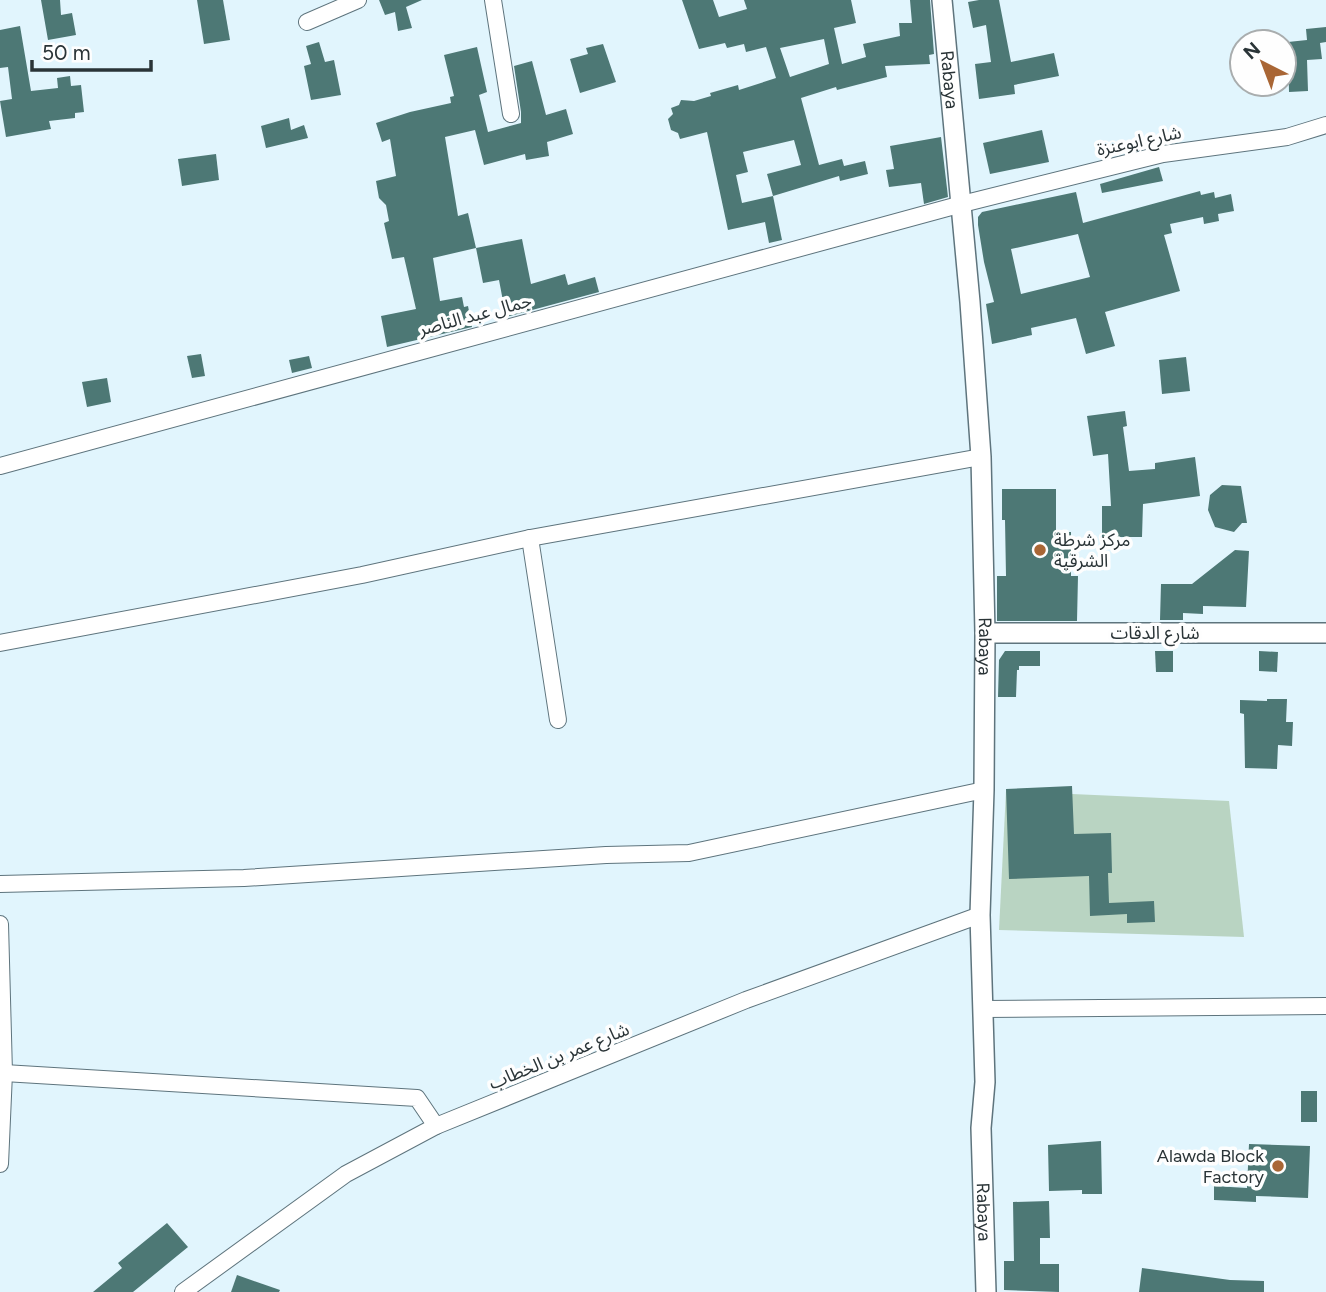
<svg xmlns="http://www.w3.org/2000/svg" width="1326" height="1292" font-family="Figtree,'Noto Sans Arabic',sans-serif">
	<rect width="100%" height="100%" fill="#e1f5fd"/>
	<polygon fill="#b9d4c2" points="1006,791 1229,801 1244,937 999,930"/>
	<g fill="#4d7875" fill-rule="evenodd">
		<polygon points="41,0 60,0 61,15 72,13 76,35 48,40"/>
		<polygon points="197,0 223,0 230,40 204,44"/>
		<polygon points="379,0 422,0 406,7 412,28 398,31 395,12 385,15"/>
		<path d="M682,0H713L719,17L747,9L744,0H851L856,23L834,28L842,64L866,57L863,44L900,36L899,23H912L910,0H930L934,54L929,55L930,64L885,66L887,77L837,90L836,87L801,98L819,165L842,159L844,166L865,161L868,174L840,181L839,176L773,196L767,174L801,165L794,140L743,152L748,172L736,175L742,203L773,196L782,240L769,243L765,222L728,230L707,132L680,139L678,133L671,130L668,119L673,114L671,108L679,105L681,100L694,101L711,96L710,93L738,85L739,90L776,78L766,47L746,52L744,44L727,48L725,43L699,49ZM824,39L829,64L790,77L780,48Z"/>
		<polygon points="979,0 999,0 1011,62 1054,53 1059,76 1014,85 1015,94 979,99 975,64 991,62 986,25 973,28 968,2"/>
		<polygon points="20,26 31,91 58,88 57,78 70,76 71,86 81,85 84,112 75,113 75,118 49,121 51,129 6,137 0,101 12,99 8,67 0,68 0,30"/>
		<polygon points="1326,27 1326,42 1320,43 1322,59 1307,60 1308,91 1289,92 1288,42 1307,40 1306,29"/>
		<polygon points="319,42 325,62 334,60 341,95 311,100 304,66 311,64 306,46"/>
		<polygon points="603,44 616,82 580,93 570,59 588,54 586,48"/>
		<polygon points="477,47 487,92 479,95 488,132 521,123 521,112 514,66 532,61 546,115 566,109 573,134 547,142 549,156 526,160 525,154 484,165 475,130 445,137 458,216 468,213 476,248 433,258 440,301 462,297 464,307 468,306 472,327 387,347 381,316 416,309 404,257 392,259 384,223 389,221 386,205 379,198 376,181 396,176 390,139 382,142 376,123 410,112 451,103 450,97 454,96 444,55"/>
		<polygon points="289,118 291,130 304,125 308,138 266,148 261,126"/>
		<polygon points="1042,130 1049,162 990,174 983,143"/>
		<polygon points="941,137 948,197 924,204 921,183 889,187 886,170 894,169 890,146"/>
		<polygon points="216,154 219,180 182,186 178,159"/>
		<polygon points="1159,167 1163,181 1102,193 1100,184"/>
		<path d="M1200,191L1201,195L1214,192L1215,198L1231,194L1234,211L1218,214L1219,221L1204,224L1203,217L1170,224L1172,233L1164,235L1180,291L1105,312L1115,346L1086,354L1076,318L1031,328L1032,335L992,344L986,304L994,302L984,262L978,225V217L982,212L1076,192L1083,223ZM1078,234L1090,277L1021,294L1011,249Z"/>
		<polygon points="522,239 531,284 565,274 568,285 595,277 599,292 506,317 499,280 483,283 476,248"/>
		<polygon points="201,354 205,376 192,378 187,356"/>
		<polygon points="309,356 312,368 292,373 289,360"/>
		<polygon points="1186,357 1190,391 1162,394 1159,360"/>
		<polygon points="107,378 111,402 87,407 82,382"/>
		<polygon points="1125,411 1127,426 1123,427 1129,471 1155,469 1155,463 1195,457 1200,496 1143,504 1142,537 1102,537 1102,506 1111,506 1108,454 1093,456 1087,416"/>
		<polygon points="1222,485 1241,486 1247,523 1242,523 1234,532 1215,527 1208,510 1210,495"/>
		<polygon points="1002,489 1056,489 1056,532 1071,532 1071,576 1078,576 1077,621 997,621 997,576 1006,576 1005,520 1002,520"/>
		<polygon points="1235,550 1249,551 1246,607 1203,606 1203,614 1183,613 1183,620 1160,620 1161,584 1192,584"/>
		<polygon points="1005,651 1040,651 1040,666 1019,666 1019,670 1017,670 1016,697 998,697 999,660"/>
		<polygon points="1155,651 1173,651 1173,672 1156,672"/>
		<polygon points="1259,651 1278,652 1277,672 1259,671"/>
		<polygon points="1267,699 1287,699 1286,722 1293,722 1292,746 1278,745 1277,769 1245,768 1244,714 1240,713 1240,700 1267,701"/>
		<polygon points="1072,786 1074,834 1111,833 1112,873 1108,873 1109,903 1154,901 1155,922 1127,923 1127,914 1090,916 1089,876 1009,879 1006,789"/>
		<rect x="1301" y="1091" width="16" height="31"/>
		<polygon points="1101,1141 1102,1194 1082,1194 1082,1190 1049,1191 1048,1145"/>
		<polygon points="1249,1144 1310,1146 1308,1198 1256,1196 1256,1202 1214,1200 1214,1186 1247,1188"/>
		<polygon points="1049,1201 1050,1238 1040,1238 1040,1264 1059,1264 1059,1292 1004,1290 1004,1261 1014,1261 1013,1202"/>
		<polygon points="167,1223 188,1247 133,1292 93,1292 122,1268 118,1263"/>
		<polygon points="1142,1268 1230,1280 1264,1281 1264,1292 1139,1292"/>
		<polygon points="237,1275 280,1290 279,1292 231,1292"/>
	</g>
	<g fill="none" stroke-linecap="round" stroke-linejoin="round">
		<defs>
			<g id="minor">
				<polyline points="493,0 511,114"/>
				<polyline points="307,22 358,0"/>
				<polyline points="0,466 962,204 1163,154 1287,137 1326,125"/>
				<polyline points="530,538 558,720"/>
				<polyline points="0,643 362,575 530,538 981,457"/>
				<polyline points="0,884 244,878 606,855 689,853 984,790"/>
				<polyline points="0,924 4,1073 0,1164"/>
				<polyline points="983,1009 1326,1006"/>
				<polyline points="4,1073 417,1098 436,1126"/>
				<polyline points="183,1292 346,1174 436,1126 746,1000 980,915"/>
			</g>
			<g id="tertiary">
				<path id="s1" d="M942,0L970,302L981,457L985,633L984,790L980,915L985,1082L981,1128L986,1292"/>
				<polyline points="985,633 1326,633"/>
			</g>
		</defs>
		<use href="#minor" stroke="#5e747d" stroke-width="18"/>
		<use href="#tertiary" stroke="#5e747d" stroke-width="22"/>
		<use href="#minor" stroke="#fff" stroke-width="16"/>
		<use href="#tertiary" stroke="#fff" stroke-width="19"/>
	</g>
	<g fill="#a96635" stroke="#fefefe" stroke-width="2.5">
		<circle cx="1040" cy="550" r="7"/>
		<circle cx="1278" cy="1166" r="7"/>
	</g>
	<g text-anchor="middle" stroke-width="7" stroke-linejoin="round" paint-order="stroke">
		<g font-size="18" fill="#2a3437" stroke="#fefefe">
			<text dy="6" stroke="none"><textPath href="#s1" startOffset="80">Rabaya</textPath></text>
			<text transform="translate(1139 141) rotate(-12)" y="6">شارع ابوعنزة</text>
			<text transform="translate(475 315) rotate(-15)" y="6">جمال عبد الناصر</text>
			<text x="1155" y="639">شارع الدقات</text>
			<text dy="6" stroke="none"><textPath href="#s1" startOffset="648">Rabaya</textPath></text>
			<text transform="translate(559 1056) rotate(-22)" y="6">شارع عمر بن الخطاب</text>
			<text dy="6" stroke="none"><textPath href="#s1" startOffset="1214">Rabaya</textPath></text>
		</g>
		<g font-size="18" fill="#2a3437" stroke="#fefefe" text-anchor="start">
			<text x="1054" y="546">مركز شرطة<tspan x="1054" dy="21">الشرقية</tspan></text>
			<text x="1264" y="1162" text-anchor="end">Alawda Block<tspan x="1264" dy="21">Factory</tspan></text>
		</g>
	</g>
	<g transform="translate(1263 63) rotate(318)"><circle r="33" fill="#fefefe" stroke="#a9adae" stroke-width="2"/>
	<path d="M0-5L12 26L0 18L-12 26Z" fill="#a96635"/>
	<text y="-10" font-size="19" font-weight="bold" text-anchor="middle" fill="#2a3437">N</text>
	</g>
	<path d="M32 60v10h119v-10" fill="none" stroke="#2a3437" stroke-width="3.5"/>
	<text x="42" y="60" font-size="21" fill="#2a3437" stroke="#fefefe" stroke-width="5" paint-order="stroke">50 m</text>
</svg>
